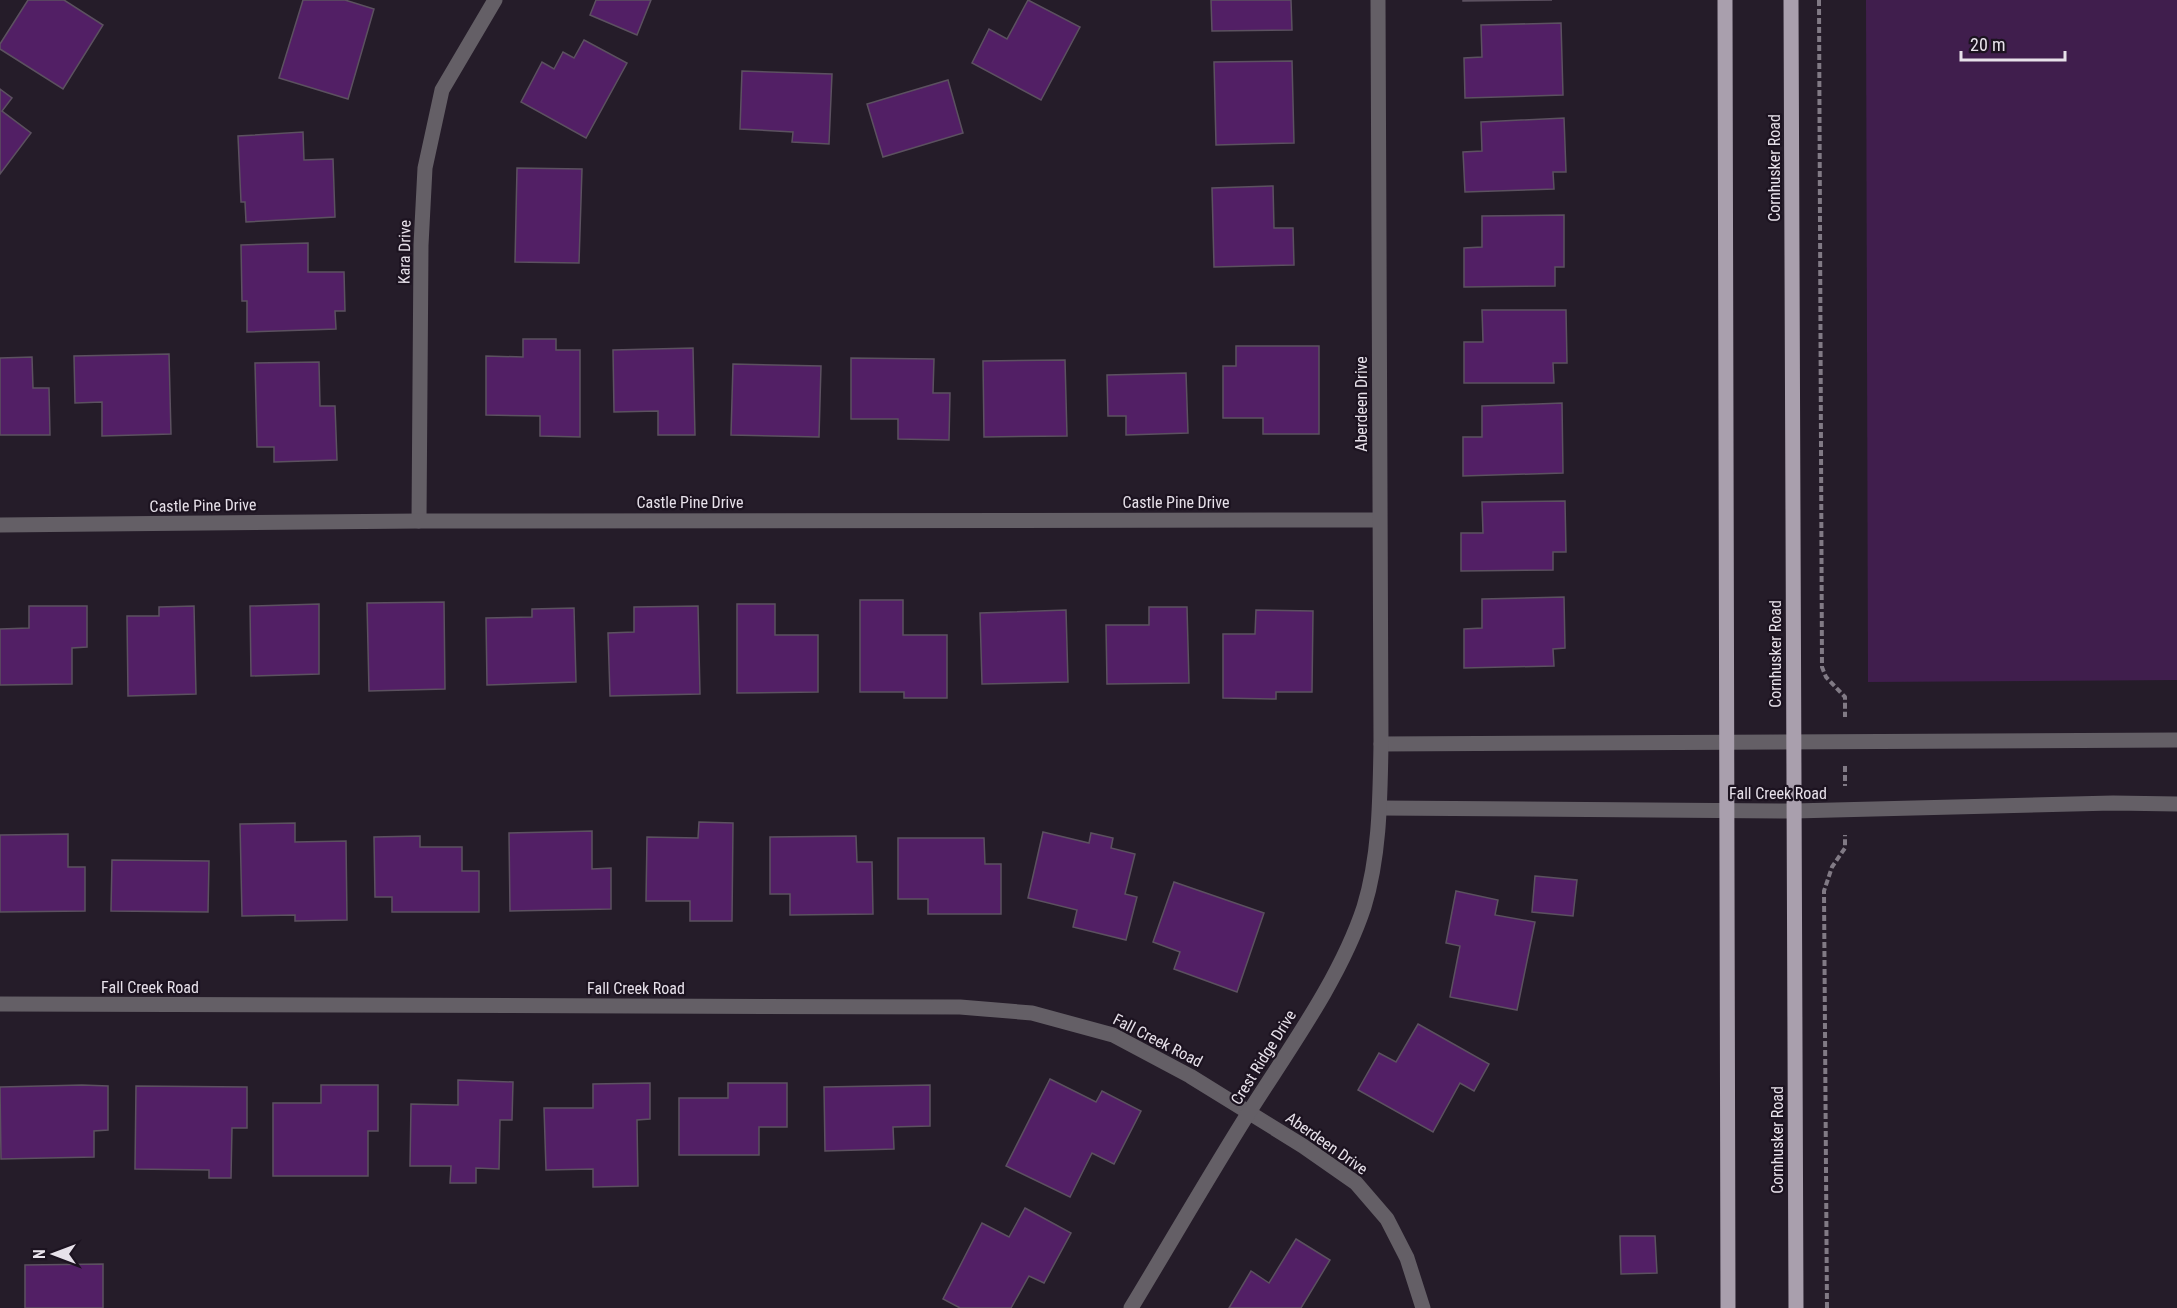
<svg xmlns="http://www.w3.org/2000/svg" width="2177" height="1308" font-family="'Roboto Condensed',sans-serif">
	<rect width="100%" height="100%" fill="#251c29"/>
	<polygon fill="#401e4d" points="1866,0 2177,0 2177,680 1868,682"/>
	<g fill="#521f65" stroke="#5c5160" stroke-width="1.5">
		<polygon points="28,0 64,0 103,25 63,89 0,49 0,44"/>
		<polygon points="303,0 345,0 374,9 348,99 279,78"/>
		<polygon points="596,0 651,0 637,35 590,15"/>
		<polygon points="1028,0 1080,27 1041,100 972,63 989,29 1007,39"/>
		<polygon points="1211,0 1291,0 1292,30 1212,31"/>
		<polygon points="1463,0 1552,0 1463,1"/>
		<polygon points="1561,23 1563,95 1465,98 1464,58 1482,57 1481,25"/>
		<polygon points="584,40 627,63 586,138 521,102 542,62 554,69 563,52 574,58"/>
		<polygon points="1292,61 1294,143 1216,145 1214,62"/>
		<polygon points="742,71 832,74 829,144 792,142 793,132 740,129"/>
		<polygon points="948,80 963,133 883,157 867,104"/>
		<polygon points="0,89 12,98 2,111 31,133 0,174"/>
		<polygon points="1564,118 1566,172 1553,172 1554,189 1465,192 1463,152 1482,151 1481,122"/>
		<polygon points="303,132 304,160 333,159 335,217 246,222 245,202 241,202 238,136"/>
		<polygon points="517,168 582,169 579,263 515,262"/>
		<polygon points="1273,186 1274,228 1293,228 1294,265 1214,267 1212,188"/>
		<polygon points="1564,215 1564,267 1555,267 1555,286 1464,287 1464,248 1482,247 1482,216"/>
		<polygon points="308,243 308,272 344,272 345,311 335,311 336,329 247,332 247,301 242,301 241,245"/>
		<polygon points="1482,310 1566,310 1567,363 1553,363 1554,383 1464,383 1464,342 1483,342"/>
		<polygon points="523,339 556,339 556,350 580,350 580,437 540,436 540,416 486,415 486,356 523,357"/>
		<polygon points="1236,346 1319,346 1319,434 1263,434 1263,418 1223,418 1223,366 1236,366"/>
		<polygon points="693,348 695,435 658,435 658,411 614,412 613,350"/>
		<polygon points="169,354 171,434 102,436 102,402 75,403 74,356"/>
		<polygon points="32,357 33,388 49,388 50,435 0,435 0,358"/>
		<polygon points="851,358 934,359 933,393 950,393 949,440 898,439 898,419 851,419"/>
		<polygon points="1065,360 1067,436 984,437 983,361"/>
		<polygon points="319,362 320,406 335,406 337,460 274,462 274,447 257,447 255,363"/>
		<polygon points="733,364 821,366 819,437 731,435"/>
		<polygon points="1186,373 1188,433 1126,435 1126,416 1108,416 1107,375"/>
		<polygon points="1562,403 1563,473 1463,476 1463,437 1482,437 1482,406"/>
		<polygon points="1565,501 1566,552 1553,552 1553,570 1461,571 1461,533 1483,533 1482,502"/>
		<polygon points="1564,597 1565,648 1553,649 1554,666 1464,668 1464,629 1482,628 1482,599"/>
		<polygon points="860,600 903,600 903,635 947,635 947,698 904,698 904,692 860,692"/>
		<polygon points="444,602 445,689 369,691 367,603"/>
		<polygon points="319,604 319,674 251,676 250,606"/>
		<polygon points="737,604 775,604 775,635 818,635 818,692 737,693"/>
		<polygon points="29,606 87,606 87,647 72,648 72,684 0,685 0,629 29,628"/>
		<polygon points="194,606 196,694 128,696 127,616 159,616 159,607"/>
		<polygon points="698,606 700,694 610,696 608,633 634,632 634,607"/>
		<polygon points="1149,607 1187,607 1189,683 1107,684 1106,625 1149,625"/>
		<polygon points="574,608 576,682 487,685 486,618 532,617 532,609"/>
		<polygon points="1066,610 1068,682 982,684 980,613"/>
		<polygon points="1256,610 1313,611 1312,692 1276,692 1276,699 1223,698 1223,634 1255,634"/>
		<polygon points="699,822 733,823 732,921 690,921 690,901 646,901 647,837 698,838"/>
		<polygon points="295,823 295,842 346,841 347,920 295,921 295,915 242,916 240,824"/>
		<polygon points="592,831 592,869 611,868 611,909 510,911 509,833"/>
		<polygon points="1043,832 1089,843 1091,833 1113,838 1111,848 1135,854 1125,894 1137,897 1126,940 1073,927 1077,910 1028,898"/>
		<polygon points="68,834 68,867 85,867 85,911 0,912 0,835"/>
		<polygon points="420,836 420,847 462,847 462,871 479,871 479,912 392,912 392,897 375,897 374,837"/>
		<polygon points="856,836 857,862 872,862 873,914 790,915 790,894 770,894 770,837"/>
		<polygon points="898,838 984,838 985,864 1001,864 1001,914 928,914 928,899 898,899"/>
		<polygon points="112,860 209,861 208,912 111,911"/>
		<polygon points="1535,876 1577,880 1573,916 1532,912"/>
		<polygon points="1174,882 1264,913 1237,992 1174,969 1180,952 1153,942"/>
		<polygon points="1456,891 1498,900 1495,915 1535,922 1517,1010 1450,997 1460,946 1446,943"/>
		<polygon points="1418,1024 1489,1064 1474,1091 1460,1083 1433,1132 1358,1090 1379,1053 1396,1062"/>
		<polygon points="1050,1079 1096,1102 1102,1091 1141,1111 1114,1164 1092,1153 1070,1197 1006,1166"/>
		<polygon points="458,1080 513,1082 512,1120 500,1120 499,1169 476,1168 476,1183 450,1183 451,1166 410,1166 411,1104 458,1105"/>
		<polygon points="650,1083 650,1119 637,1120 638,1186 593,1187 593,1169 546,1170 544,1108 593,1108 593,1084"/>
		<polygon points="728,1083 787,1083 787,1127 759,1127 759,1155 679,1155 679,1098 728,1098"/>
		<polygon points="82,1085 108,1086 108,1130 94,1131 94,1157 1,1159 0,1087"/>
		<polygon points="321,1085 378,1085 378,1131 368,1131 368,1176 273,1176 273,1103 321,1103"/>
		<polygon points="930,1085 930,1126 893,1127 894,1149 825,1151 824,1087"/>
		<polygon points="136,1086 247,1087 247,1128 232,1128 231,1178 209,1178 209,1170 135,1169"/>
		<polygon points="1025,1208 1071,1233 1044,1283 1029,1276 1011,1308 960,1308 943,1299 982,1223 1009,1237"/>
		<polygon points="1620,1236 1655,1236 1657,1273 1621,1274"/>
		<polygon points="1296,1239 1330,1260 1301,1308 1229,1308 1251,1271 1269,1283"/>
		<polygon points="103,1264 103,1308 25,1308 25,1265"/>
	</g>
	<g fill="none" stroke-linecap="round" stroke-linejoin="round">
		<g stroke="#817a85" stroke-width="4" stroke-dasharray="6 3" stroke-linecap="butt">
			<polyline points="1819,0 1822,667 1826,677 1845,697 1845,717"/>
			<polyline points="1845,766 1845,786"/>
			<polyline points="1827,1308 1824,891 1832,867 1845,848 1845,835"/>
		</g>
		<g stroke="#645f66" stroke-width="15">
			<polyline points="419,521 421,245 425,168 442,90 495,0"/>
			<polyline points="0,525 419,521 1379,520"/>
			<polyline points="1381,744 2177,740"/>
			<polyline points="1380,808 1794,811 2113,803 2177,804"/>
			<polyline points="0,1004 960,1007 1032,1013 1113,1035 1190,1076 1303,1146 1356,1183 1387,1219 1407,1258 1423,1308"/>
			<path d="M1131,1308C1171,1242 1210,1174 1251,1109C1291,1046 1341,977 1364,907C1380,855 1380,798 1381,744L1378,0"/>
		</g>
		<g stroke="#a99fad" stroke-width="15">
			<polyline points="1725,0 1728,1308"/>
			<polyline points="1791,0 1796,1308"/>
		</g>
	</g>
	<g text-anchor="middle" stroke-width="4.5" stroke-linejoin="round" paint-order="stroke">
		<g font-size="16" fill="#e7e1ea" stroke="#1c1320">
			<text transform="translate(1774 168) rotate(-90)" y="6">Cornhusker Road</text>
			<text transform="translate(404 252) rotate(-89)" y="6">Kara Drive</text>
			<text transform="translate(1361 404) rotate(-90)" y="6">Aberdeen Drive</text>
			<text x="690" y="508">Castle Pine Drive</text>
			<text x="1176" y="508">Castle Pine Drive</text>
			<text transform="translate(203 505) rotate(-1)" y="6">Castle Pine Drive</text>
			<text transform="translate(1775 654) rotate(-90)" y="6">Cornhusker Road</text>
			<text x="1778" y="799">Fall Creek Road</text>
			<text x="150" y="993">Fall Creek Road</text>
			<text x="636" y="994">Fall Creek Road</text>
			<text transform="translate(1158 1040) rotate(27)" y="6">Fall Creek Road</text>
			<text transform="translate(1263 1057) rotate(-58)" y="6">Crest Ridge Drive</text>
			<text transform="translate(1777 1140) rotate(-90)" y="6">Cornhusker Road</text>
			<text transform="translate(1327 1143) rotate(35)" y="6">Aberdeen Drive</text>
		</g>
	</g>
	<g transform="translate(54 1254) rotate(270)" stroke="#1c1320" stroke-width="4.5" paint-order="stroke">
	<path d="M0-4.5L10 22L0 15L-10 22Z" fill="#e7e1ea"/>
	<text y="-9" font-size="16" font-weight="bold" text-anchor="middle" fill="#e7e1ea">N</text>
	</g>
	<path d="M1961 51v9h104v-9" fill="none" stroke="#e7e1ea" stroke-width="3"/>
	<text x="1970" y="51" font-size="18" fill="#e7e1ea" stroke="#1c1320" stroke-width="4.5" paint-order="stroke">20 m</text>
</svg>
